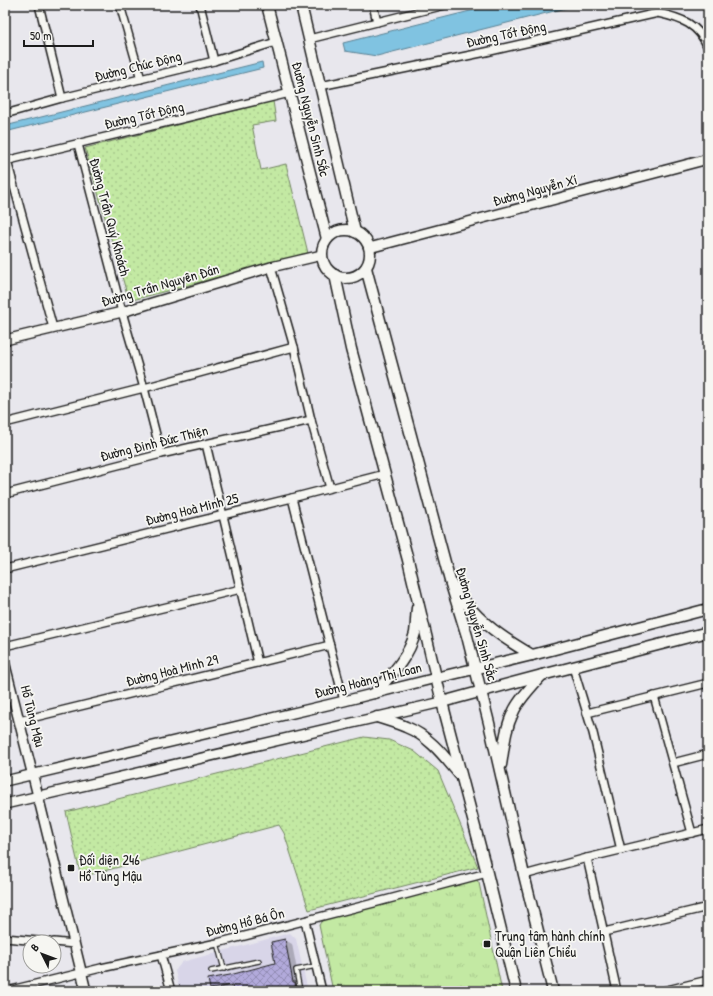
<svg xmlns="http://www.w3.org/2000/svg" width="713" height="996" font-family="'Patrick Hand',sans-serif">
	<defs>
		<pattern id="grass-dots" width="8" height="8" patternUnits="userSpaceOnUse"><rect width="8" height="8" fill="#c3e9a3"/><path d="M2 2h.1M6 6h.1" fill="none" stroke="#a7c78c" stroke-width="1.8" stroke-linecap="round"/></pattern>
		<pattern id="park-tufts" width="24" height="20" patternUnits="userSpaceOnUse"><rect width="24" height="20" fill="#c3e9a3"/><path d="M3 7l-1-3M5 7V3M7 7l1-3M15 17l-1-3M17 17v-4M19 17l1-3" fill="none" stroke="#a7c78c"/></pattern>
		<pattern id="building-cross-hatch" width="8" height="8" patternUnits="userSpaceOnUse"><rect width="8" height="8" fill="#b2aadb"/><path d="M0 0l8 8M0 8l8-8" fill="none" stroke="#908ab1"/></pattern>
	</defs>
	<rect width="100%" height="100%" fill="#e8e7ed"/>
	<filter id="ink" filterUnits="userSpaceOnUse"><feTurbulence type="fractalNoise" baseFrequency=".025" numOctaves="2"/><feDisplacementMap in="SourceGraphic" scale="8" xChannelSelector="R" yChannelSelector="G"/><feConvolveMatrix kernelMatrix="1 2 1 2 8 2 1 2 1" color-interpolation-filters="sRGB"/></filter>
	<g filter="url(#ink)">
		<polygon fill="#d8d5e8" points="290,933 296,939 308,991 180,991 175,971 182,962"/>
		<g fill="url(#grass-dots)" stroke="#708260">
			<polygon points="273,101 276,121 252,125 261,170 286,164 308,253 129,301 85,148"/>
			<polygon points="364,737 389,740 414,751 438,771 478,867 309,910 284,833 279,825 81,877 66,812"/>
		</g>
		<polygon fill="url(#park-tufts)" stroke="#708260" points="476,879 479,883 502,991 333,991 319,925 323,919"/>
		<g fill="#80c3e1" stroke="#588092">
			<polygon points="494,5 578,5 377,56 345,51 343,43"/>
			<polygon points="262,62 263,68 5,132 5,126"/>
		</g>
		<polygon fill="#0003" points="285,940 292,944 300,986 302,987 303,991 215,991 211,989 230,976 277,964"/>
		<polygon fill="url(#building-cross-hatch)" stroke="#1c1c1c" points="285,939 293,982 295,982 296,991 233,991 232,985 210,989 208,979 230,975 275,963 271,942"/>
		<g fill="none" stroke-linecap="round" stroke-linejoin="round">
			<defs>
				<g id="service">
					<polyline points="217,943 224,969"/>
					<polyline points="211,971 259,961"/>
					<polyline points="300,991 296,970 316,966"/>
				</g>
				<g id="minor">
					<polyline points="39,5 62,98"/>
					<polyline points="120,5 141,79"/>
					<polyline points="200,5 214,61"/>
					<polyline points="373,5 377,22"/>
					<polyline points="309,39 445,5"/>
					<path d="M320,86L486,52L658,13C681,18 699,24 708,48"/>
					<polyline points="5,114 62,98 214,61 276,42"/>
					<polyline points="78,144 122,312 144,388 161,454"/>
					<polyline points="5,161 290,93"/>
					<polyline points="7,161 53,328"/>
					<polyline points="271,267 294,347 311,420 330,488"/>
					<polyline points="5,423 144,388 294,347"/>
					<polyline points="206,444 258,663"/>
					<polyline points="5,494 161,454 311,420"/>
					<polyline points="292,498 344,701"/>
					<polyline points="5,569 292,498 385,474"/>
					<polyline points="5,646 241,589"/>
					<polyline points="573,667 593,733 621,850"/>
					<polyline points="654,696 692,833"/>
					<polyline points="587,713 708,683"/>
					<polyline points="19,721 330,645"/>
					<polyline points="673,763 708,754"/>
					<polyline points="587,858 617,991"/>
					<polyline points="524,875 587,858 708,829"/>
					<polyline points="305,921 322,991"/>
					<polyline points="604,932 708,907"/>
					<polyline points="5,938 49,942"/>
					<polyline points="54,942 74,944"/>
					<polyline points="161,955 171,991"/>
					<polyline points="7,991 101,968 217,943 374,903 487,873"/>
					<polyline points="663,991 708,980"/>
				</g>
				<g id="tertiary">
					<polyline points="369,248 708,159"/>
					<polyline points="5,340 122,312 271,267 322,255"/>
					<polyline points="5,665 38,796 86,991"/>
					<polyline points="5,781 344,701 436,678"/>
					<polyline points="5,804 442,702"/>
				</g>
				<g id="secondary">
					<polyline points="267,5 327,239"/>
					<polyline points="301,5 355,232"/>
					<circle cx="346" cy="254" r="24"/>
					<polyline points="366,268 450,581 467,636 489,723 524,875 553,991"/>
					<polyline points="335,275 351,349 408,560 442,702 487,873 516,991"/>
					<path d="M455,587C460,595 465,603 472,610C489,629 510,642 532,655"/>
					<polyline points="436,678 532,655 708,609"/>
					<path d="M375,693C391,675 409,657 415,633C416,626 416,616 417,608"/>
					<polyline points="442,702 542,675 708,632"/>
					<path d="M377,717C386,720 397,723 406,727C429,736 444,756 459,774"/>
					<path d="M501,765C504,747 505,729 513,713C518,700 533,685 542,675"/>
				</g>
			</defs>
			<use href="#service" stroke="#1c1c1c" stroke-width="6"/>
			<use href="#minor" stroke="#1c1c1c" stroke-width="10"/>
			<use href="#tertiary" stroke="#1c1c1c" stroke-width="12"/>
			<use href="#secondary" stroke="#1c1c1c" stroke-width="13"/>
			<use href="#service" stroke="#f6f6f2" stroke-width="3.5"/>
			<use href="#minor" stroke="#f6f6f2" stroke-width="7"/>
			<use href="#tertiary" stroke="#f6f6f2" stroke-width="9"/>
			<use href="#secondary" stroke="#f6f6f2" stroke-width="10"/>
		</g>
	</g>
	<g fill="#1c1c1c" stroke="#f6f6f2" stroke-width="1.5">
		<rect x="67" y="864" width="8" height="8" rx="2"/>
		<rect x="483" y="940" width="8" height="8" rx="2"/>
	</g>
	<g text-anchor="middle" stroke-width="3.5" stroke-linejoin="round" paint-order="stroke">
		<g font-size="14" fill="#1c1c1c" stroke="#f6f6f2">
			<text transform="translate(506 34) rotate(-12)" y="5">Đường Tốt Động</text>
			<text transform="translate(138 66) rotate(-14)" y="5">Đường Chúc Động</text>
			<text transform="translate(144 115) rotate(-13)" y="5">Đường Tốt Động</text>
			<text transform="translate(311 119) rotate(76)" y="5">Đường Nguyễn Sinh Sắc</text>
			<text transform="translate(535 190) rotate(-15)" y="5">Đường Nguyễn Xí</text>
			<text transform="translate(110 217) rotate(75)" y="5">Đường Trần Quý Khoách</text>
			<text transform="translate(160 285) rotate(-16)" y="5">Đường Trần Nguyên Đán</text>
			<text transform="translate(154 443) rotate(-14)" y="5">Đường Đinh Đức Thiện</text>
			<text transform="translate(192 509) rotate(-14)" y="5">Đường Hoà Minh 25</text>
			<text transform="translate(477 624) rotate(74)" y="5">Đường Nguyễn Sinh Sắc</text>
			<text transform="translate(172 670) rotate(-14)" y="5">Đường Hoà Minh 29</text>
			<text transform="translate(368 680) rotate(-14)" y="5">Đường Hoàng Thị Loan</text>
			<text transform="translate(33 716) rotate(76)" y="5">Hồ Tùng Mậu</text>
			<text transform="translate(245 922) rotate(-14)" y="5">Đường Hồ Bá Ôn</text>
		</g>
		<g font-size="14" fill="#1c1c1c" stroke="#f6f6f2" text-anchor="start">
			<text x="79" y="865">Đối diện 246<tspan x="79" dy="16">Hồ Tùng Mậu</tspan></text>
			<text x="495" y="941">Trung tâm hành chính<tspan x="495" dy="16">Quận Liên Chiểu</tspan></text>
		</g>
	</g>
	<rect width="713" height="996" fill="none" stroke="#f6f6f2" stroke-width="20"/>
	<rect x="10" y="10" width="693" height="976" fill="none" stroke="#1c1c1c" stroke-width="1.5" filter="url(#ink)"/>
	<g transform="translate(42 954) rotate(312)"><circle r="19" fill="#f6f6f2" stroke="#9f9f9c"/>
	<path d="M0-3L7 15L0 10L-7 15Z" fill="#1c1c1c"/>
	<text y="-6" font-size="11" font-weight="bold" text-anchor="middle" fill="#1c1c1c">B</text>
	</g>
	<path d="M24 40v6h69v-6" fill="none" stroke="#1c1c1c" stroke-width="2"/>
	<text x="30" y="40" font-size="12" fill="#1c1c1c" stroke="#f6f6f2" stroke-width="3" paint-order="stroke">50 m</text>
</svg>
